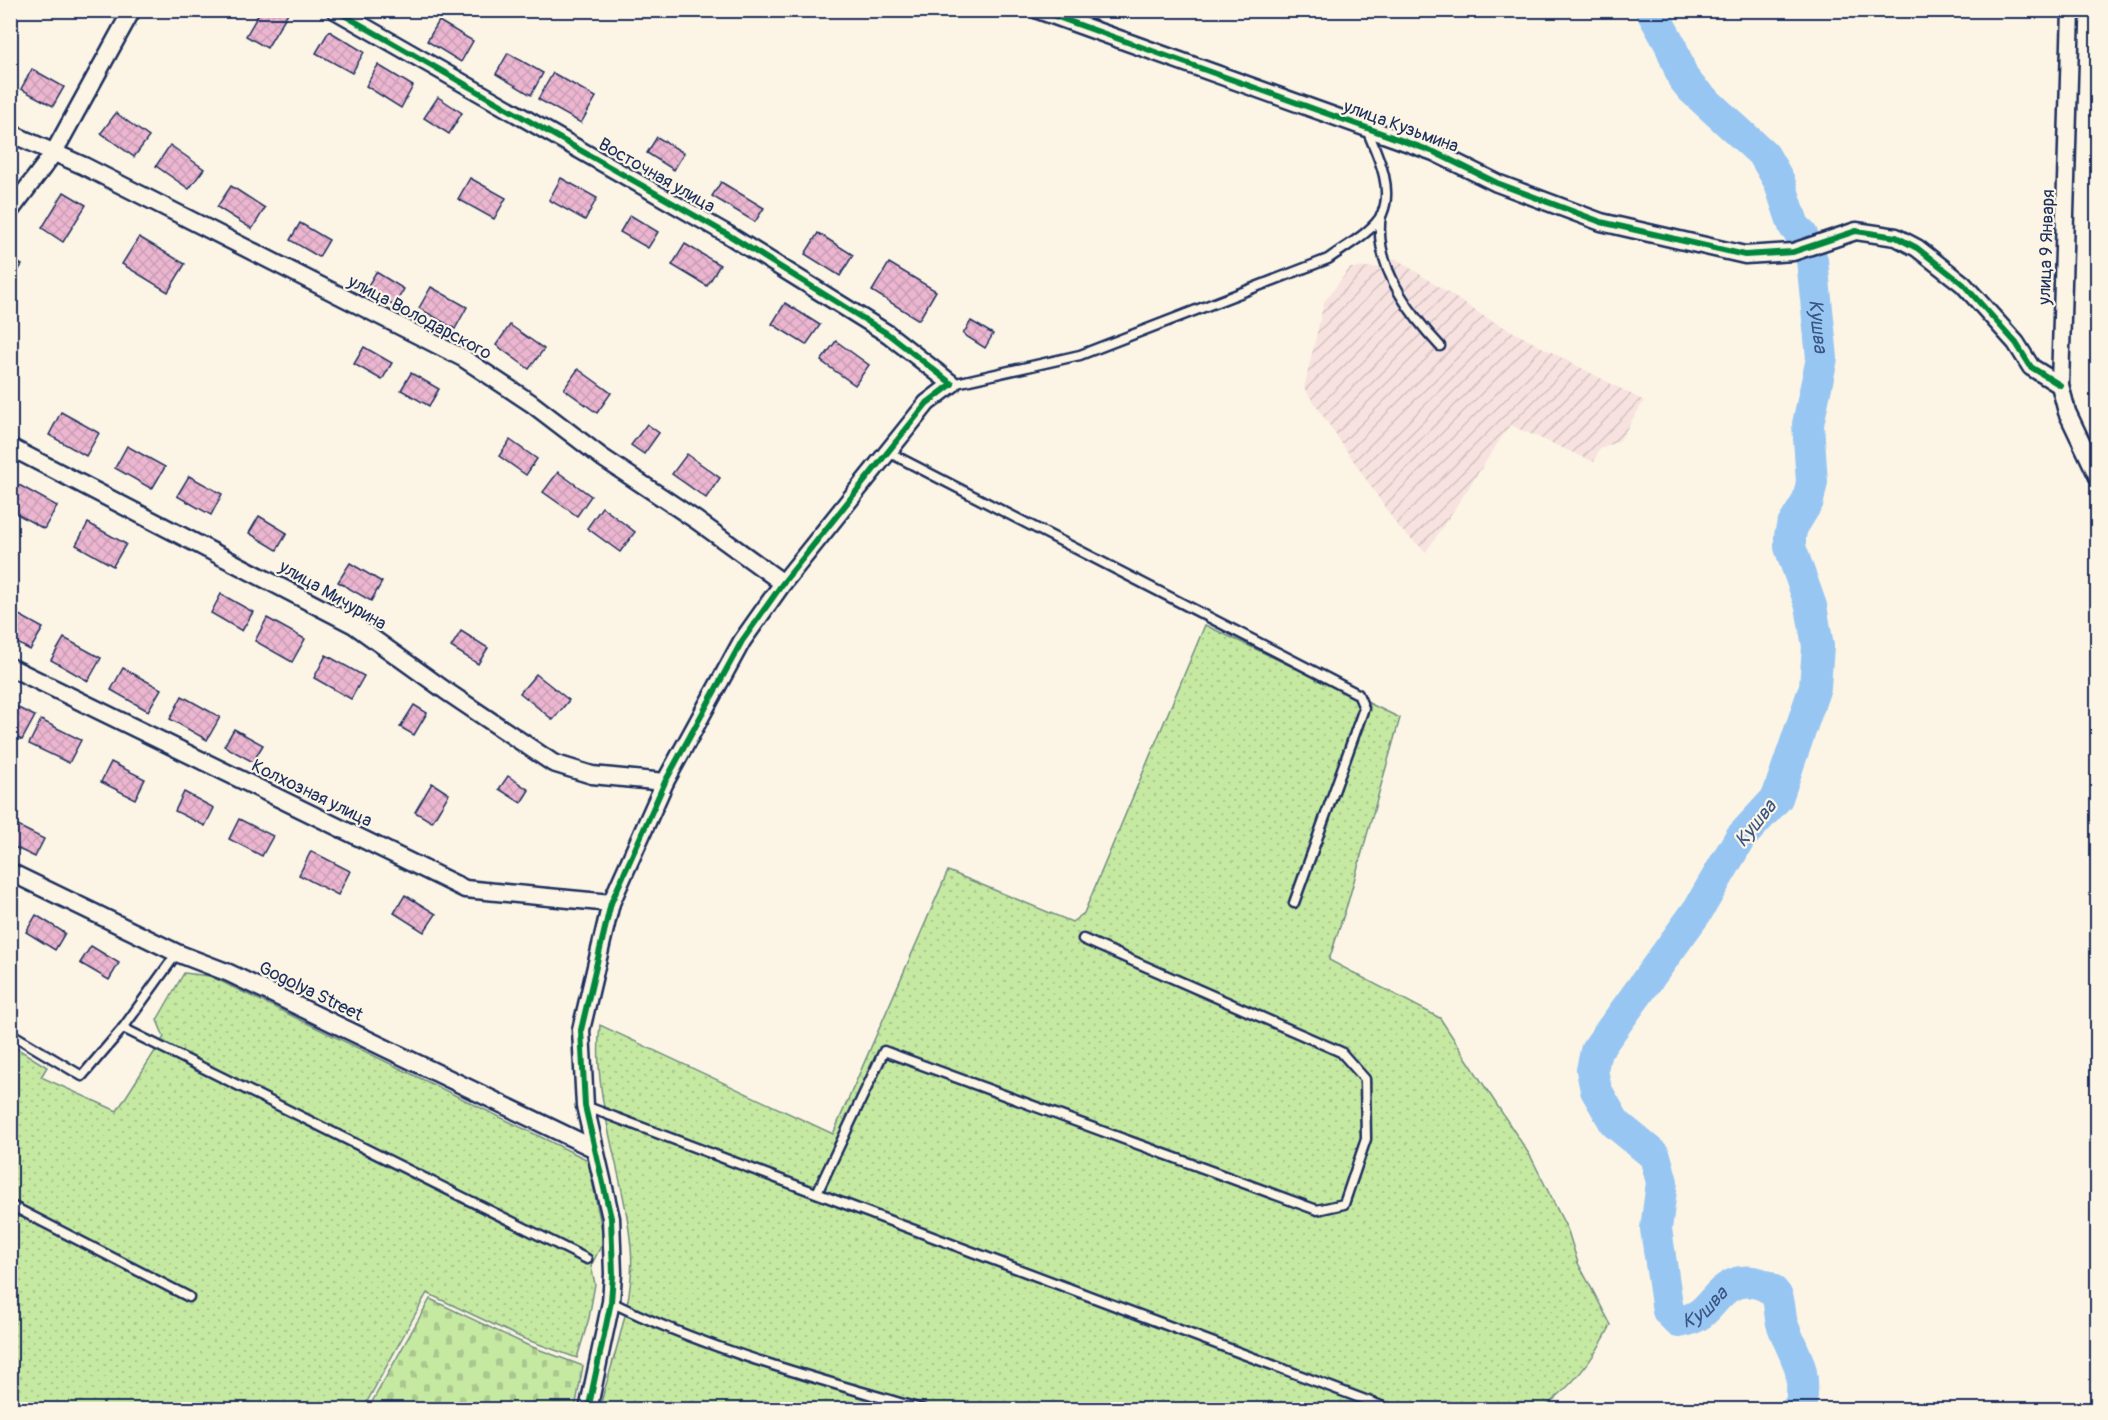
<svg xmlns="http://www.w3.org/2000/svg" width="2108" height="1420" font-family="Pangolin,sans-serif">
	<defs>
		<pattern id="industrial-furrows" width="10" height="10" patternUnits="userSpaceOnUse" patternTransform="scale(1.5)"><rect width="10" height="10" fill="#f7e2df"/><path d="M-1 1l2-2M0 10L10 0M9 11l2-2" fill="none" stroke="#d3c2c2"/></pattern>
		<pattern id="cemetery-stones" width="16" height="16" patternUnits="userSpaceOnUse" patternTransform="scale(1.5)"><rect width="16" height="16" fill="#c6e9a2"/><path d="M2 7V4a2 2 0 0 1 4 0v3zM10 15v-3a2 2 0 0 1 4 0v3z" fill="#aac88e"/></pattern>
		<pattern id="garden-dots" width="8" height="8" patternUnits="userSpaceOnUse" patternTransform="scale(1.5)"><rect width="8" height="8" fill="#c6e9a2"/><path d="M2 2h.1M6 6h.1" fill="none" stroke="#aac88e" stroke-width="1.8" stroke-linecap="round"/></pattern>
		<pattern id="building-cross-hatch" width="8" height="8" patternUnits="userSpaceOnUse" patternTransform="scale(1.5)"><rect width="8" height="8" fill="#ecb6d0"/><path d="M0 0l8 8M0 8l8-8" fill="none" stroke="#ca9db5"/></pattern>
	</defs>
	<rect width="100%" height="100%" fill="#fcf5e5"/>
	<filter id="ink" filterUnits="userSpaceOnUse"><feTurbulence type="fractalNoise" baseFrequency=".0167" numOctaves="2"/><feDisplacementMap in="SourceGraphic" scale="12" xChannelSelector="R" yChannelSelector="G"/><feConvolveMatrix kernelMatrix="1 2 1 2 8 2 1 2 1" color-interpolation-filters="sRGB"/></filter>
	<g filter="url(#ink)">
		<polygon fill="url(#industrial-furrows)" points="1395,258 1485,317 1644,401 1620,440 1599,450 1594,462 1510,425 1426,552 1399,528 1304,388 1324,302 1350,268 1381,267"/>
		<polygon fill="url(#cemetery-stones)" stroke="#708c80" stroke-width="1.5" points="430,1299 527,1345 583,1366 575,1409 368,1409"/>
		<g fill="url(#garden-dots)" stroke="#708c80" stroke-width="1.5">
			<path d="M1205,625L1400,718L1348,902L1329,960L1440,1018L1531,1157L1568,1231L1578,1263L1611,1325C1593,1361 1573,1385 1541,1410H599C612,1360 636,1298 631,1248C625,1174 591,1100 600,1025L833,1134L948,871L1072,922L1084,913Z"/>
			<polygon points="184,973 210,976 588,1160 604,1240 591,1266 595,1284 589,1318 577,1358 522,1338 427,1293 363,1409 11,1409 10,1044 47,1067 41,1077 117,1111 164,1037 157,1020"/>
		</g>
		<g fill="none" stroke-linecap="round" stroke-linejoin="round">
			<path stroke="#98c6f3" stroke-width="32" id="s1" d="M1651,10L1670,44L1683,78L1692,89L1764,155L1779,181L1794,226L1802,235L1812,260L1822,358L1808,424L1812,482L1808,501L1792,527L1790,536V547L1811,606L1818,646L1815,687L1777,798L1740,838L1698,910L1596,1051L1592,1070L1596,1090L1615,1123L1655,1156L1662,1182L1656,1229L1668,1311L1679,1322C1710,1317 1710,1297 1730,1286C1744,1278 1766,1281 1776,1295C1781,1303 1779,1317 1783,1326C1796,1361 1806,1365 1801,1405L1796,1410"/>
		</g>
		<g fill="url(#building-cross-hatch)" stroke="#1b2f5e" stroke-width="1.5">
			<polygon points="261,10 284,10 288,13 267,48 246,36"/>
			<polygon points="439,21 473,41 461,62 427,41"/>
			<polygon points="329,31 364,52 352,73 316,53"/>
			<polygon points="508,53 543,73 531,95 496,74"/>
			<polygon points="378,65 413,86 401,108 366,86"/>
			<polygon points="32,69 64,87 53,106 21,89"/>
			<polygon points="553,73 596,97 581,123 538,99"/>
			<polygon points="438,97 462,113 449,134 424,118"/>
			<polygon points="116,113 149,137 134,157 101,133"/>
			<polygon points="657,137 684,153 674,170 647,153"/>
			<polygon points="170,145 204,169 189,189 156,166"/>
			<polygon points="470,178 506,198 494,219 458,199"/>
			<polygon points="561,178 597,198 585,220 549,200"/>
			<polygon points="721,182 764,208 755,222 712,196"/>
			<polygon points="231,186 265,208 252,229 217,207"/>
			<polygon points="64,192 86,205 63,242 42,228"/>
			<polygon points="630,215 658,232 648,248 620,232"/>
			<polygon points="300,223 329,240 319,257 290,240"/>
			<polygon points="818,233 853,255 840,276 805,254"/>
			<polygon points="139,237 185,264 168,292 122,264"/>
			<polygon points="685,244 720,265 707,286 672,265"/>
			<polygon points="10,258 22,265 10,283"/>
			<polygon points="889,263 936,291 919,320 872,291"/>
			<polygon points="376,272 404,289 394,306 366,289"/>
			<polygon points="431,287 467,307 455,329 419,308"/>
			<polygon points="785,303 820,325 806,345 772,324"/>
			<polygon points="971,321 993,334 985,348 963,334"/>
			<polygon points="510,325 544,349 529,369 496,345"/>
			<polygon points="836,341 869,365 855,385 821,361"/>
			<polygon points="364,347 392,363 382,380 354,364"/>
			<polygon points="578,369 611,393 597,413 564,389"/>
			<polygon points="411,373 439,389 429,406 401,390"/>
			<polygon points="61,412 99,433 86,456 49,435"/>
			<polygon points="647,424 659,433 644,454 631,445"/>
			<polygon points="510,440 537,459 526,475 499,456"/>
			<polygon points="127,446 165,467 152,489 115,468"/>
			<polygon points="687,454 720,478 706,498 672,474"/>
			<polygon points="558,472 591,496 577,516 543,492"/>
			<polygon points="189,476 222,494 211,515 177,496"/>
			<polygon points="19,485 57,506 44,529 10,510 10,501"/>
			<polygon points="602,507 635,532 620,552 587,528"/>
			<polygon points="259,516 287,533 277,550 249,533"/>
			<polygon points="88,523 126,544 113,566 76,545"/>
			<polygon points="350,563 382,582 371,601 338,582"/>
			<polygon points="221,594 253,612 242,631 211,613"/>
			<polygon points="10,610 43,628 30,650 10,639"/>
			<polygon points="267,618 305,639 292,662 255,641"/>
			<polygon points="461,631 488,648 478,664 451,647"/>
			<polygon points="64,638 101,658 88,681 51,660"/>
			<polygon points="326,655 364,676 351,699 314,678"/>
			<polygon points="123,668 161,689 148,711 111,690"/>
			<polygon points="536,674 569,700 553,720 520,693"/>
			<polygon points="182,696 220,717 207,740 170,719"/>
			<polygon points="10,704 35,716 22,740 10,734"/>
			<polygon points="414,705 427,713 414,735 400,727"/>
			<polygon points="41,720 81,740 69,763 29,744"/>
			<polygon points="234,729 263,745 253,762 224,746"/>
			<polygon points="111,762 145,779 135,799 101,782"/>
			<polygon points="508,776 529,790 521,803 499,789"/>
			<polygon points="432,783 449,794 432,822 415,812"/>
			<polygon points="184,792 214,808 205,826 175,811"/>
			<polygon points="239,819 273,836 262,856 229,839"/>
			<polygon points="14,824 44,839 35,857 10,845 10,831"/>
			<polygon points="311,851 350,871 338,895 299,875"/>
			<polygon points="405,895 436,914 424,932 394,913"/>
			<polygon points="36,915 65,933 55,950 26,932"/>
			<polygon points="91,946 119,963 109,980 80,963"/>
		</g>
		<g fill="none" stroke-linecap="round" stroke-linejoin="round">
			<defs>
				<g id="lane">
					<path d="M1381,215C1373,264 1407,311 1440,346"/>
					<path d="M952,384L1080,355L1328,259C1343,248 1374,231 1382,214C1394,187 1377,154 1367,130"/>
					<polyline points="888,452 1358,694 1364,708 1294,903"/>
					<polyline points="123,1028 587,1259"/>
					<polyline points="10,1033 82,1076 123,1028 177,953"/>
					<polyline points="585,1106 1392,1410"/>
					<polyline points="817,1193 884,1051 1317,1210 1344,1204 1366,1139 1365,1079 1341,1052 1083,939"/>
					<polyline points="10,1205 189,1297"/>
					<path d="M611,1302C710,1351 819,1379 924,1410"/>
				</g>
				<g id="street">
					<polyline points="335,10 727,234 888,334 952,384 927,403 783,583 742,641 665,782 611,903 581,1030 585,1106 611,1218 613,1274 611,1302 588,1410"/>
					<polyline points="1038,10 1434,152 1497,183 1601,222 1745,255 1793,252 1856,231 1896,237 1917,248 1963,284 2016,343 2031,367 2060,385"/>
					<polyline points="2071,10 2060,385 2067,412 2098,477"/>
					<polyline points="10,133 84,166 463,358 531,403 603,458 696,520 783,583"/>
					<polyline points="10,211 53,154 132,10"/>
					<polyline points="10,447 354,625 446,691 553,763 592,775 665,782"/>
					<polyline points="10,667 465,889 611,903"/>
					<polyline points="10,872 177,953 229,973 593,1148"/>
				</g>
			</defs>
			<use href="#lane" stroke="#1b2f5e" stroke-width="13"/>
			<use href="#street" stroke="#1b2f5e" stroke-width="21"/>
			<use href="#lane" stroke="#fcf5e5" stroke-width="8"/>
			<use href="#street" stroke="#fcf5e5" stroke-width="16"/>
			<defs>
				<g id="cycleway">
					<polyline points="335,10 727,234 888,334 952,384 927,403 783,583 742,641 665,782 611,903 581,1030 585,1106 611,1218 613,1274 611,1302 588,1410"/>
					<polyline points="1038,10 1434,152 1497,183 1601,222 1745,255 1793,252 1856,231 1896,237 1917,248 1963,284 2016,343 2031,367 2060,385"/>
				</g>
			</defs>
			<use href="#cycleway" stroke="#fcf5e5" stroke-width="10"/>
			<use href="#cycleway" stroke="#00873e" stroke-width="6"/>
		</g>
	</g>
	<g text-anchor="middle" stroke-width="4.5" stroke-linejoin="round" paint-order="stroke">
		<g font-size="18" fill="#1b2f5e" stroke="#fcf5e5">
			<text transform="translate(1401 126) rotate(20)" y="6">улица Кузьмина</text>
			<text transform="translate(657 175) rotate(30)" y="6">Восточная улица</text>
			<text transform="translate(2046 247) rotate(-88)" y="6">улица 9 Января</text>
			<text transform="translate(420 317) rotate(28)" y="6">улица Володарского</text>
			<text transform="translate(333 595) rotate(30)" y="6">улица Мичурина</text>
			<text transform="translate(312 793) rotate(26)" y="6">Колхозная улица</text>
			<text transform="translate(311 991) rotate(26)" y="6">Gogolya Street</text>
		</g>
		<g font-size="20" font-style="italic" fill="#3a5583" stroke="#fcf5e5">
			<text dy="7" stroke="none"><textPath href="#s1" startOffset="370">Кушва</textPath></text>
			<text transform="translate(1755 823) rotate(-51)" y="7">Кушва</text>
			<text dy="7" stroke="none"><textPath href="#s1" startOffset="1504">Кушва</textPath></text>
		</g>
	</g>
	<rect width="2108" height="1420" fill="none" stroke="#fcf5e5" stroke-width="36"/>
	<rect x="18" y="18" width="2072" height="1384" fill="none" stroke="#1b2f5e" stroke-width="2" filter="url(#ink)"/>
</svg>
